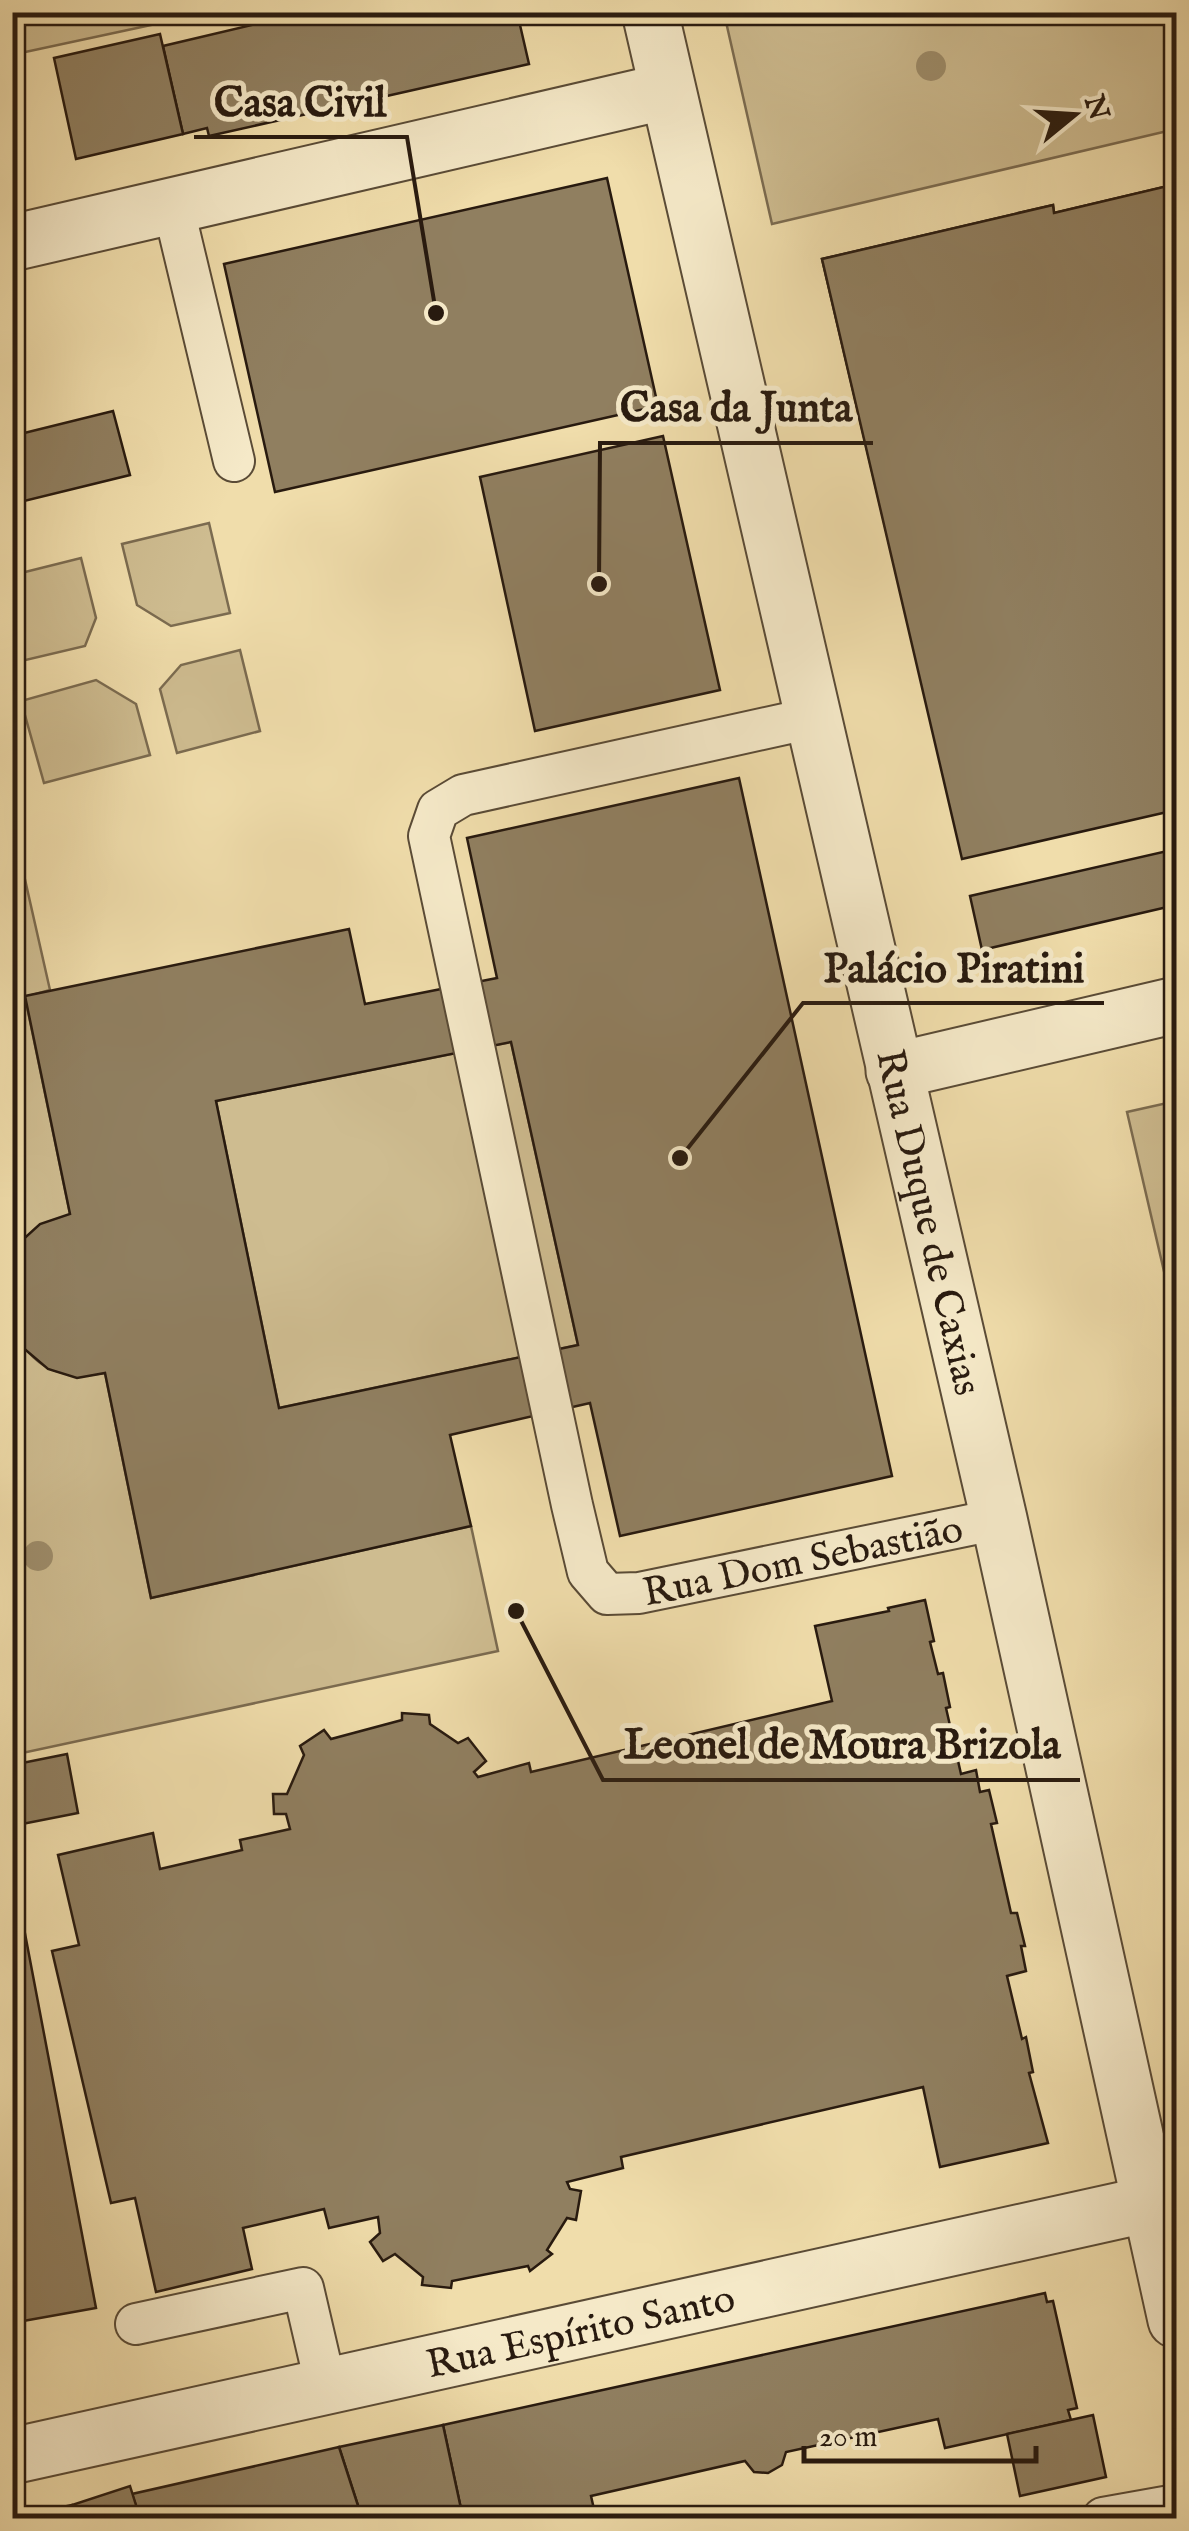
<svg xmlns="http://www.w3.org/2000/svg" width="1189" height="2531" font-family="'IM FELL English',serif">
	<rect width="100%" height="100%" fill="#f0ddab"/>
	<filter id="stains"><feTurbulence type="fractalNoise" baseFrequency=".002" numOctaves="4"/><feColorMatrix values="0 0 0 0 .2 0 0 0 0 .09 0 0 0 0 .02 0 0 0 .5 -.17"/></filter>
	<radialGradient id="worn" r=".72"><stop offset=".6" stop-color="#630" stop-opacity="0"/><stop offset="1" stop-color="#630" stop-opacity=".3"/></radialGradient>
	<g fill="#cebc90" stroke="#7b6b50" stroke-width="2.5">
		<polygon points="12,13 13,12 207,13 16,54"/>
		<polygon points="724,13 1176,13 1176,129 772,224"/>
		<polygon points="209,523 230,613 171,626 137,605 122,544"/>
		<polygon points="81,558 96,618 85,646 13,663 13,575"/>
		<polygon points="240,650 260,731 177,753 160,689 181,665"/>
		<polygon points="96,680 136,704 150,755 44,783 21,701"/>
		<polygon points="12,822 50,990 25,997 70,1214 12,1257"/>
		<polygon points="511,1042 578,1345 279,1408 216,1101"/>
		<polygon points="1176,1101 1176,1323 1127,1112"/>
		<path d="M12,1326C32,1369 60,1380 105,1373L151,1598L471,1526L498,1651L13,1755Z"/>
	</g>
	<g fill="#907f60" stroke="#281a0f" stroke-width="2.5" fill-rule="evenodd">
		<polygon points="290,12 517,12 529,64 209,136 207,128 183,134 163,46 290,16"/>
		<polygon points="160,34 183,134 76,159 54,58"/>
		<polygon points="607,178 658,406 275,492 224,264"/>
		<polygon points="1176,184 1176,462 1115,476 1156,643 1176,638 1176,753 951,806 822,259 1053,205 1054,213"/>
		<polygon points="1176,184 1176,810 962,859 822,259 1053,205 1054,213"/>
		<polygon points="113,411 130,475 12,504 12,436"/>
		<polygon points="663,436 720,690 535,731 480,477"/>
		<path d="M739,778L892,1476L620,1536L590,1403L450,1435L471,1526L151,1598L105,1373L77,1378L48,1369L21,1346L12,1326V1257L18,1244L40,1224L70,1214L25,996L349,929L365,1004L497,978L467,838ZM511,1042L578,1345L279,1408L216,1101Z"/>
		<polygon points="1176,849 1176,905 982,950 970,896"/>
		<polygon points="925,1600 934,1641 930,1642 938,1674 943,1673 950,1707 946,1708 961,1774 976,1770 980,1792 989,1790 997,1823 991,1824 1011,1913 1017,1913 1025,1946 1021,1946 1026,1971 1007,1976 1022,2039 1026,2037 1033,2072 1029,2073 1048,2143 940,2167 923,2087 621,2157 623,2168 567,2182 570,2189 581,2191 576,2220 567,2218 547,2250 552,2254 530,2271 528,2266 452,2281 451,2288 422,2285 423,2277 395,2254 383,2261 370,2242 380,2233 378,2217 329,2228 324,2209 243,2228 252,2269 156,2292 135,2198 111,2203 52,1951 79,1945 58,1855 153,1833 160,1869 242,1850 240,1840 290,1829 286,1814 274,1814 273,1794 287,1794 304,1755 300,1746 324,1730 331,1739 402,1720 402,1713 429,1715 430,1724 458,1743 468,1738 486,1761 474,1772 478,1777 529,1763 531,1772 832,1701 815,1626 889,1611 888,1608"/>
		<polygon points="67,1754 78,1813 12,1826 12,1765"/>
		<polygon points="12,1865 96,2308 12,2323"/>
		<polygon points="1045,2293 1047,2302 1053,2301 1077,2408 1068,2410 1071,2420 945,2448 938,2419 786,2452 782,2465 768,2473 754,2472 745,2461 591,2496 596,2518 463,2518 443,2425"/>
		<polygon points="1093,2415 1106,2477 1020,2496 1007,2434"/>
		<polygon points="443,2425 463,2518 397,2518 394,2509 362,2518 339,2447"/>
		<polygon points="339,2447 362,2518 140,2518 132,2494"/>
		<polygon points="130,2486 140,2518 77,2518 72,2505"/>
		<polygon points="72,2505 77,2518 12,2518"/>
	</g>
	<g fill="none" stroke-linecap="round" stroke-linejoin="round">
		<defs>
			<g id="service">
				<polyline points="173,206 234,461"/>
				<path id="s1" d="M812,718L463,795L438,810L429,836L572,1505L588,1572L607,1594L639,1593L999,1519"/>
				<polyline points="136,2324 303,2288 326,2387"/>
				<polyline points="1103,2518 1176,2505"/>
			</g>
			<g id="minor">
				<polyline points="12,243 667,91"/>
				<polyline points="894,1071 1176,1005"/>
				<path id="s2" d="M12,2456L1176,2198"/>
			</g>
			<g id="tertiary">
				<path id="s3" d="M650,12L999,1519L1176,2320"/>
			</g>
		</defs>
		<use href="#service" stroke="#5a4b36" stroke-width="44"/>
		<use href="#minor" stroke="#5a4b36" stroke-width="59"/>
		<use href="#tertiary" stroke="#5a4b36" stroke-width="59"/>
		<use href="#service" stroke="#f5e9c8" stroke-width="40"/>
		<use href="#minor" stroke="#f5e9c8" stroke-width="55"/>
		<use href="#tertiary" stroke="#f5e9c8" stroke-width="55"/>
	</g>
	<g fill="#9e8d6b">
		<circle cx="931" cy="66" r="15"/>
		<circle cx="38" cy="1556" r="15"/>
	</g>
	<g text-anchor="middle" stroke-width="10" stroke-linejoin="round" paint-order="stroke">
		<g font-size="40" fill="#281a0f" stroke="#f5e9c8">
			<text dy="14" stroke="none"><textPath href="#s3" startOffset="1242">Rua Duque de Caxias</textPath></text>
			<text dy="14" stroke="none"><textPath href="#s1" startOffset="1395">Rua Dom Sebastião</textPath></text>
			<text dy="14" stroke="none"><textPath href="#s2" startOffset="582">Rua Espírito Santo</textPath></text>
		</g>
	</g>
	<path fill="none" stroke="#281a0f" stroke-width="4" d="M436 313L407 137H194M599 584L600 443H873M680 1158L803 1003H1104M516 1611L603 1780H1080"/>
	<g fill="#281a0f" stroke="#f5e9c8" stroke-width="4">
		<circle cx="436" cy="313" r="10"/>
		<circle cx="599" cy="584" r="10"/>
		<circle cx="680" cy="1158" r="10"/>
		<circle cx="516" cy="1611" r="10"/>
	</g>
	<g font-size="42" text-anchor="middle" font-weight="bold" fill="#281a0f" stroke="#f5e9c8" stroke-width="10" stroke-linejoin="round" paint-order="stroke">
		<text x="300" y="116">Casa Civil</text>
		<text x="736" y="421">Casa da Junta</text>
		<text x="954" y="982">Palácio Piratini</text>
		<text x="842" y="1758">Leonel de Moura Brizola</text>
	</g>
	<rect width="1189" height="2531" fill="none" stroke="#f0ddab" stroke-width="50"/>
	<rect x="15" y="15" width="1159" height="2501" fill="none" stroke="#281a0f" stroke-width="5"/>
	<rect x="25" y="25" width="1139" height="2481" fill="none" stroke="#281a0f" stroke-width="2.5"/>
	<g transform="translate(1074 115) rotate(72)" stroke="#f5e9c8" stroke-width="8" paint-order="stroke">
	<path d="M0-8L18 38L0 25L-18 38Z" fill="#281a0f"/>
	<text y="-15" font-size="28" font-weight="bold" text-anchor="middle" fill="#281a0f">N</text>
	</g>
	<path d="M804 2446v15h232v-15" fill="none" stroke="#281a0f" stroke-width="5"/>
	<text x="819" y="2446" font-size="30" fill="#281a0f" stroke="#f5e9c8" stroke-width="8" paint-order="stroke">20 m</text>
	<rect width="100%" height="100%" filter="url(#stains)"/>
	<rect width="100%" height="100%" fill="url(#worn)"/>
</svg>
